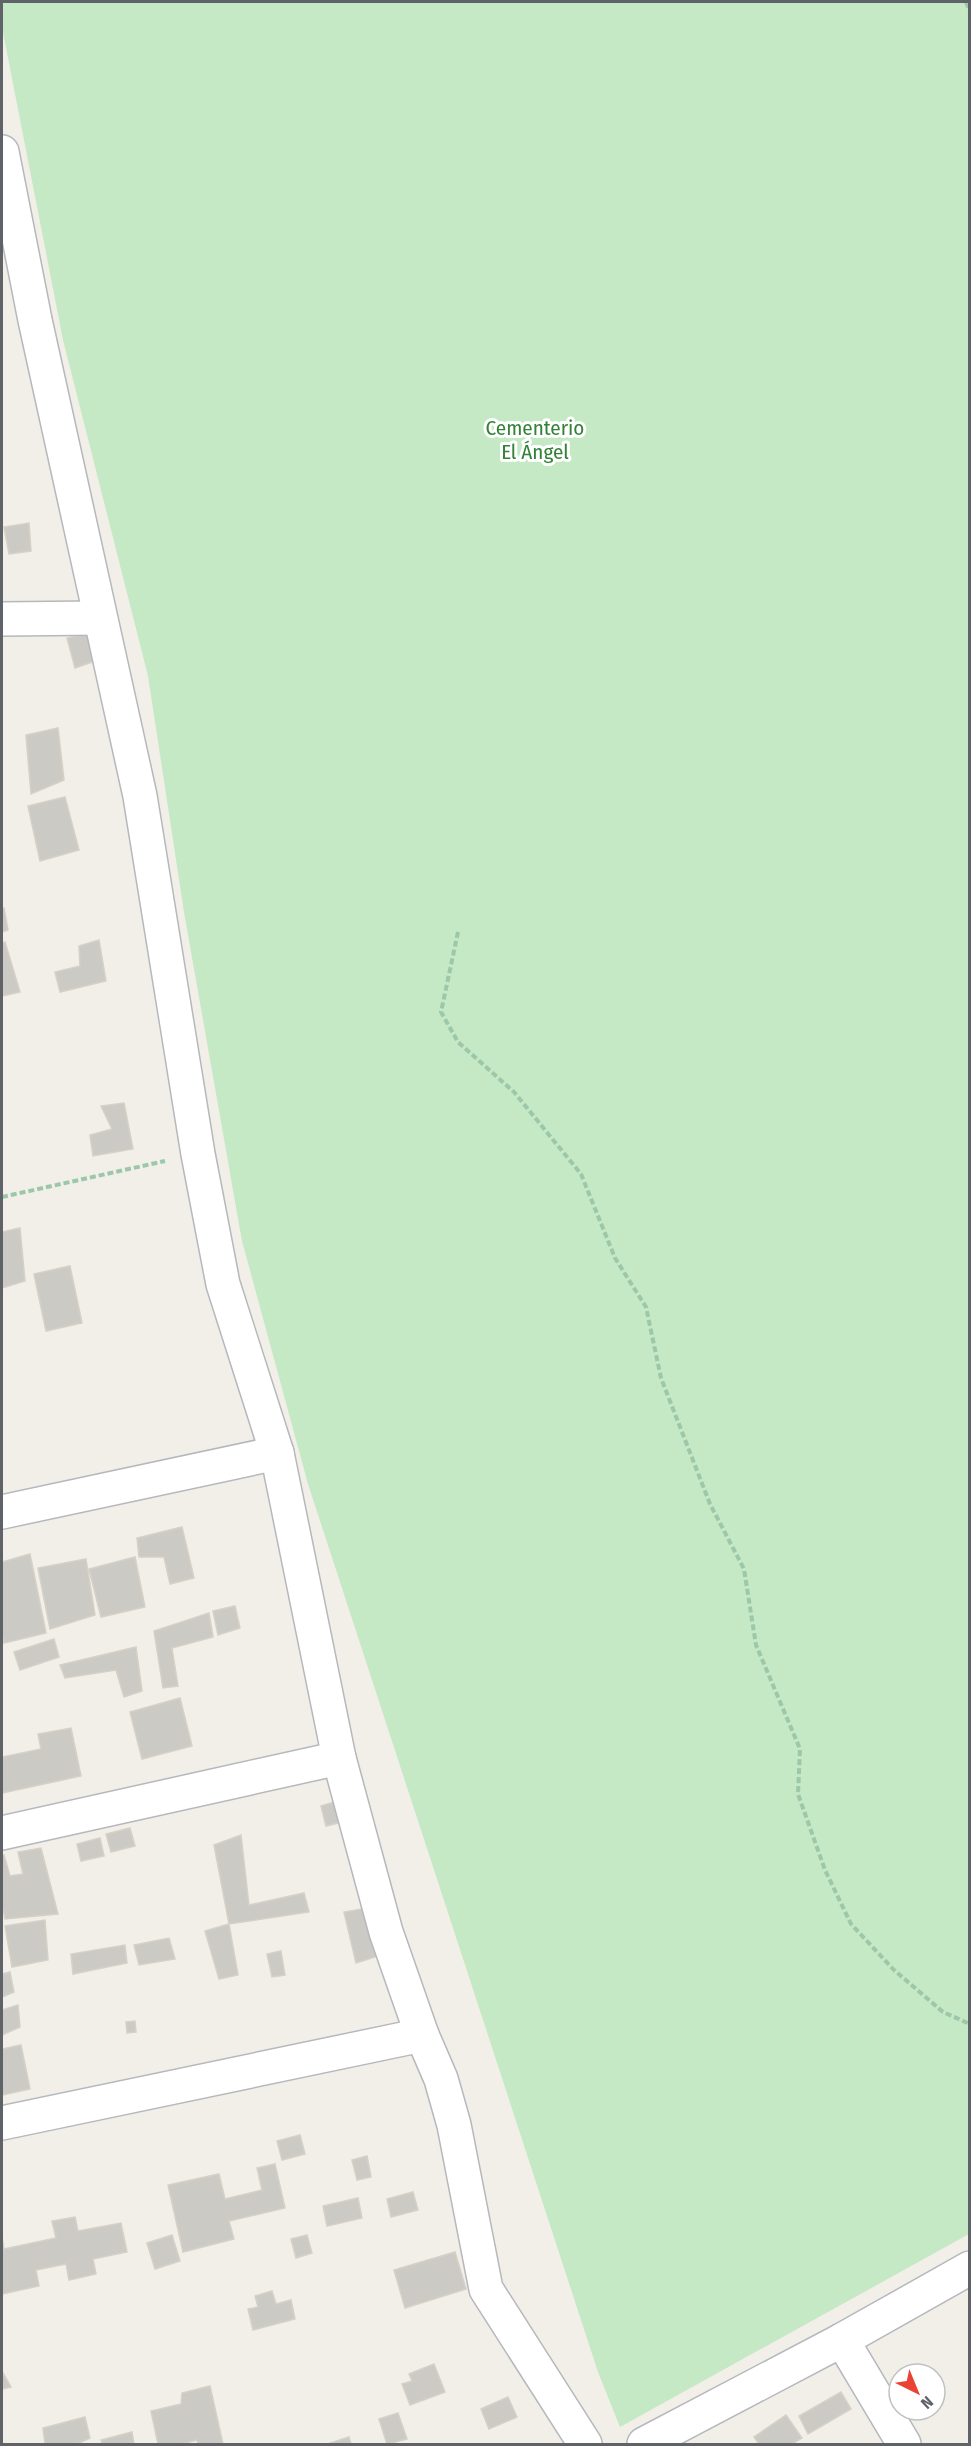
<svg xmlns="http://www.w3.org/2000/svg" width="971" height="2446" font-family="'Fira Sans Condensed',sans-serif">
	<rect width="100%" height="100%" fill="#f1efe8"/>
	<polygon fill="#c5e8c5" points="2,2 969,2 969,2234 620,2427 598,2372 308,1484 242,1241 184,912 148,676 63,340 2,27"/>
	<g fill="#cccac5" stroke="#d6d1c6" stroke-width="1.5">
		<polygon points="29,523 31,551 9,554 4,527"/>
		<polygon points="94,633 95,661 75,668 67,638"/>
		<polygon points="58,728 64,780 31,794 26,735"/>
		<polygon points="65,797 79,850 40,861 28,806"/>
		<polygon points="4,908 8,930 2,932 2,909"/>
		<polygon points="99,940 106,981 60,992 55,972 80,966 79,946"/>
		<polygon points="5,942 20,992 2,996 2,943"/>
		<polygon points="124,1103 133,1149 93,1156 90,1135 112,1129 101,1106"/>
		<polygon points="20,1228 25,1281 2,1288 2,1232"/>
		<polygon points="70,1266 82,1323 46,1331 34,1274"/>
		<polygon points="182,1527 194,1578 170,1584 164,1557 139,1557 137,1538"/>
		<polygon points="30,1554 46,1633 4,1643 2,1633 2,1562"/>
		<polygon points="135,1557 145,1607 101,1617 89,1569"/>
		<polygon points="86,1559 95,1615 50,1629 38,1568"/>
		<polygon points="235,1606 240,1628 218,1635 213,1611"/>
		<polygon points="209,1613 213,1637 172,1648 178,1686 163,1688 154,1631"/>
		<polygon points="54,1639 59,1657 20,1670 14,1652"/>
		<polygon points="136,1647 142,1691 124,1697 116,1670 65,1678 60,1665"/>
		<polygon points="180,1698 192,1746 142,1759 130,1712"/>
		<polygon points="71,1728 81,1776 2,1793 2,1757 41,1749 38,1734"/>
		<polygon points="341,1800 347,1821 326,1826 321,1806"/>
		<polygon points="130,1828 135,1846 111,1852 106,1834"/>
		<polygon points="241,1835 249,1905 304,1893 309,1912 229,1924 214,1845"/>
		<polygon points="100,1838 104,1856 81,1861 77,1844"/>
		<polygon points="41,1848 58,1914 5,1919 2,1904 2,1855 4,1855 10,1876 23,1874 18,1852"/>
		<polygon points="367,1908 384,1954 356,1963 344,1912"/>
		<polygon points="45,1920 48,1960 12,1967 5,1926"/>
		<polygon points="229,1924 238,1975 219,1979 205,1931"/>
		<polygon points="169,1938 175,1959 139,1965 134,1945"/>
		<polygon points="125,1945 127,1963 73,1974 71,1954"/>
		<polygon points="281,1951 285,1975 272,1977 267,1954"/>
		<polygon points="10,1972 14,1992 2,1997 2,1974"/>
		<polygon points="18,2005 20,2027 2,2035 2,2010"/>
		<polygon points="135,2021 136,2032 127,2033 126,2022"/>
		<polygon points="21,2045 30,2089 2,2095 2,2049"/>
		<polygon points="300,2135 305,2154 282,2160 277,2141"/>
		<polygon points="367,2156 371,2177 357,2180 352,2160"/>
		<polygon points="275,2164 285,2208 229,2221 234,2239 183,2252 168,2185 219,2174 225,2199 262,2190 257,2168"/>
		<polygon points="413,2192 418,2210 391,2217 387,2199"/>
		<polygon points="358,2198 362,2218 327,2226 323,2206"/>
		<polygon points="75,2217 78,2231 121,2223 127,2252 93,2259 96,2274 69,2280 66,2264 36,2270 39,2286 2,2294 2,2238 4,2249 56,2238 52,2221"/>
		<polygon points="172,2235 180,2261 155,2269 147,2243"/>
		<polygon points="307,2235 312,2253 296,2258 291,2239"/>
		<polygon points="455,2252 466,2289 405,2308 394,2270"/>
		<polygon points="272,2291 276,2304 291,2300 295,2319 253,2330 248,2309 258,2307 255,2296"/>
		<polygon points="434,2364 445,2392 410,2405 402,2384 412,2381 409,2374"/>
		<polygon points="2,2371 11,2387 2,2389"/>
		<polygon points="210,2386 223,2444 198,2444 197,2440 181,2444 158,2444 151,2411 181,2404 182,2393"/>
		<polygon points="841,2392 851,2409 808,2434 799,2416"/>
		<polygon points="508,2397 517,2417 489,2429 481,2409"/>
		<polygon points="398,2413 407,2439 387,2444 379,2419"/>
		<polygon points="786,2415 802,2438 792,2444 759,2444 754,2437"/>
		<polygon points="85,2417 90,2438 77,2444 45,2444 43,2428"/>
		<polygon points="132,2432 134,2444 102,2444 101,2440"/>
		<polygon points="349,2437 351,2444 330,2444 330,2443"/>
	</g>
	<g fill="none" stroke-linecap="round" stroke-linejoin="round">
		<defs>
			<g id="street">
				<polyline points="2,152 35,320 140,796 198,1154 223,1284 277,1453 339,1758 386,1932 422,2035 441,2079 454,2125 486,2289 585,2444"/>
				<polyline points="2,619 100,618"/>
				<polyline points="2,1512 277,1453"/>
				<polyline points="2,1833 339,1758"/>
				<polyline points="2,2123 422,2035"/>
				<polyline points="842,2340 904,2444"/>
				<polyline points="644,2444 842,2340 970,2268"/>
			</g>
		</defs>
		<use href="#street" stroke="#b5b8bc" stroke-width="36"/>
		<g stroke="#9cc7a9" stroke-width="4" stroke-dasharray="6 3" stroke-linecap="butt">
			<polyline points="966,2 970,12"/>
			<polyline points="458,932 441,1012 458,1042 514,1092 581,1174 615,1258 646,1307 661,1378 710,1504 744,1569 756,1645 800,1749 798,1794 825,1870 851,1924 894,1970 943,2012 970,2024"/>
			<polyline points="2,1197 165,1161"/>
		</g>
		<use href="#street" stroke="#fff" stroke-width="33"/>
	</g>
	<g text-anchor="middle" stroke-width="6" stroke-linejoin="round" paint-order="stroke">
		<g font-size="21" fill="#348238" stroke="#fff">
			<text x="535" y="435">Cementerio<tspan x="535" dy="24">El Ángel</tspan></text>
		</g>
	</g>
	<rect width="971" height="2446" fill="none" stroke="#5f6368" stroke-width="6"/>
	<g transform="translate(917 2392) rotate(137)"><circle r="28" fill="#ffffff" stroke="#bfc1c3" stroke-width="1.5"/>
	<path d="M0-4.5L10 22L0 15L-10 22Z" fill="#ea4335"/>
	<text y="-9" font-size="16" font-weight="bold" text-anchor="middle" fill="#5f6368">N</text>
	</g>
</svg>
